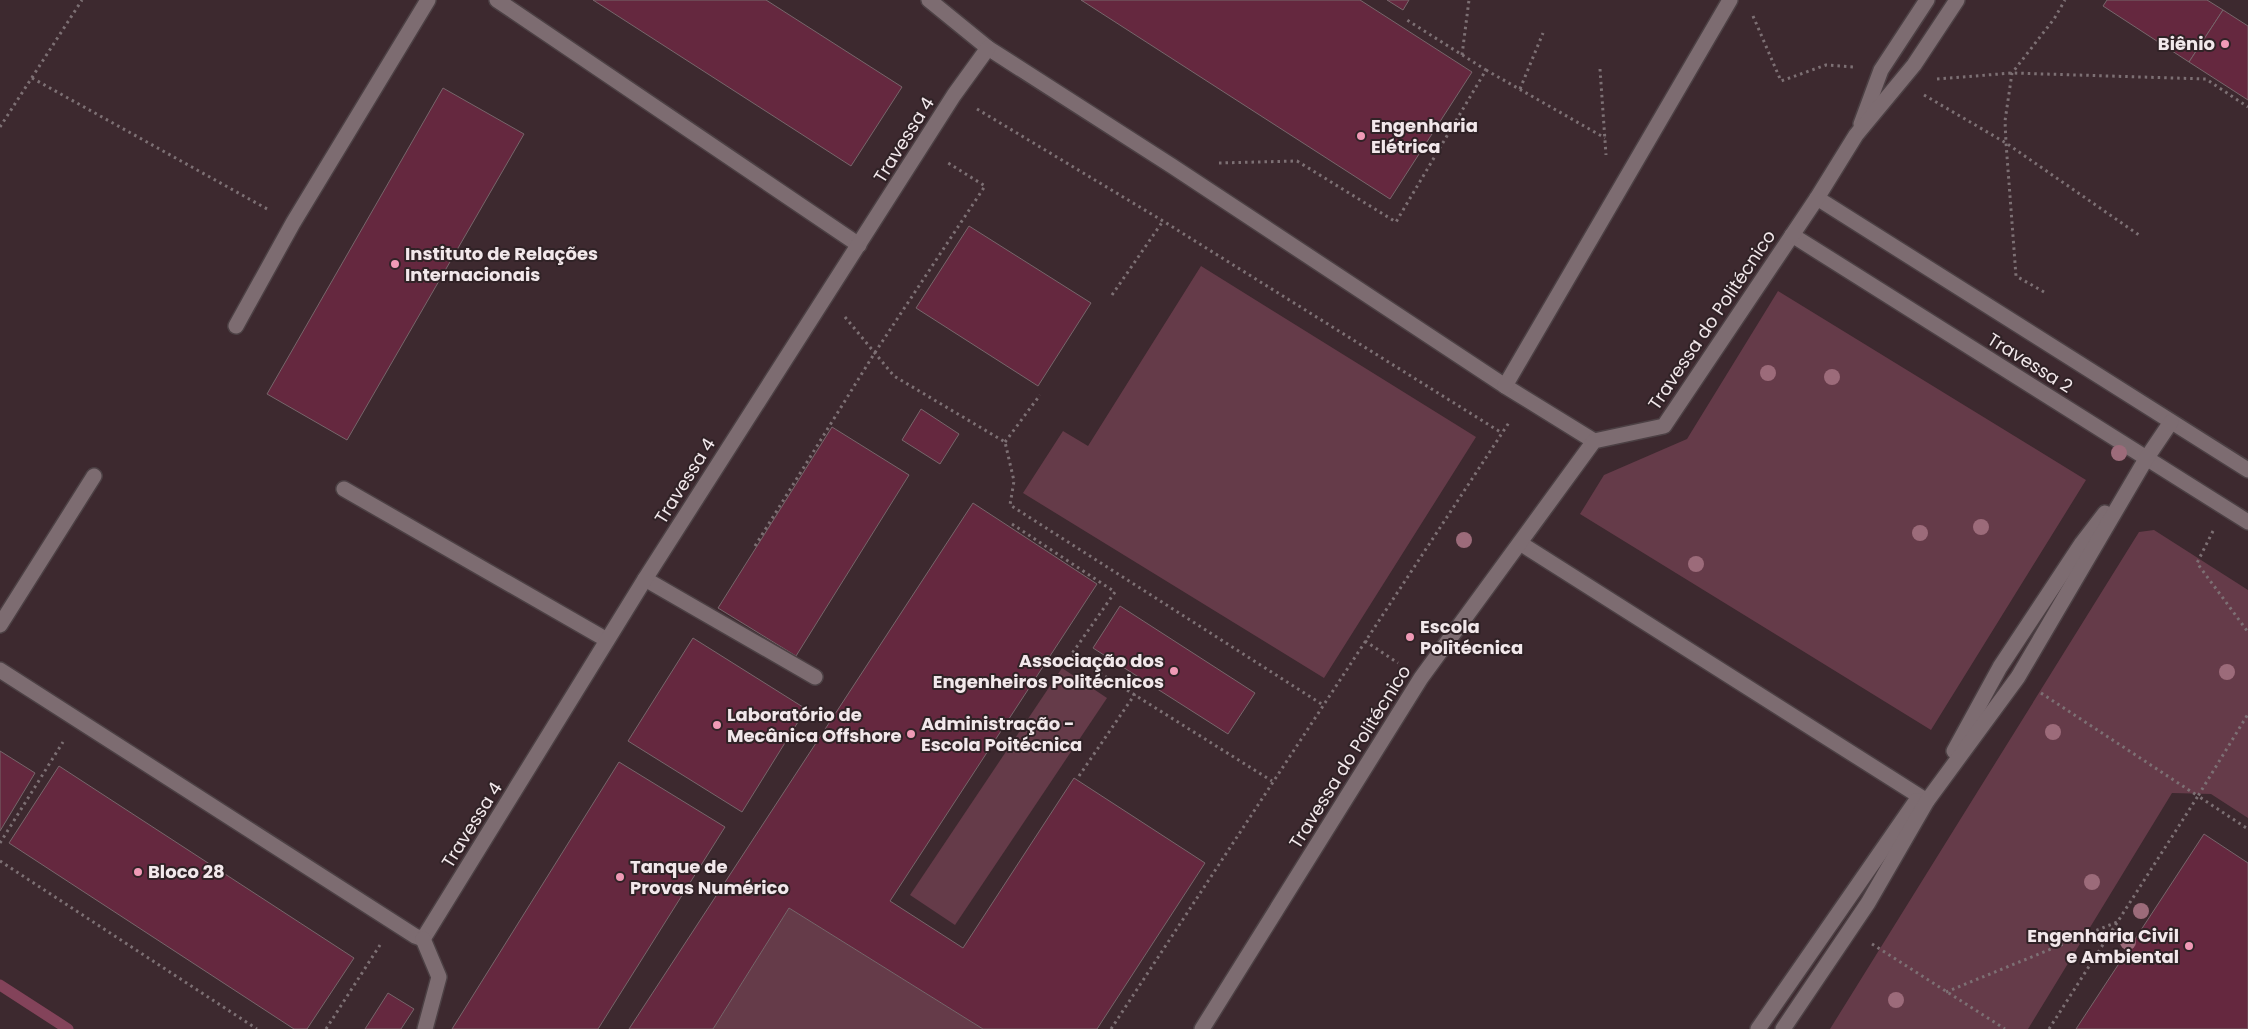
<svg xmlns="http://www.w3.org/2000/svg" width="2248" height="1029" font-family="Poppins,sans-serif">
	<rect width="100%" height="100%" fill="#302226"/>
	<rect fill="#3d292f" x="0" y="0" width="2248" height="1029"/>
	<g fill="#653b49">
		<polygon points="1201,266 1476,437 1324,678 1023,493 1063,431 1088,446"/>
		<polygon points="1778,291 2086,480 1931,730 1580,514 1604,475 1687,439"/>
		<polygon points="2154,530 2248,590 2248,818 2211,794 2172,793 2028,1029 1830,1029 2139,532"/>
		<polygon points="1062,668 1107,698 955,925 910,895"/>
		<polygon points="789,908 983,1029 713,1029"/>
	</g>
	<g fill="none" stroke-linecap="round" stroke-linejoin="round">
		<polyline stroke="#83435a" stroke-width="11" points="0,985 68,1029"/>
	</g>
	<g fill="#65283f" stroke="#77666b">
		<polygon points="593,0 766,0 902,87 851,166"/>
		<polygon points="1081,0 1360,0 1472,72 1390,199"/>
		<polygon points="1387,0 1409,0 1403,10"/>
		<polygon points="2107,0 2207,0 2223,10 2189,62 2103,6"/>
		<polygon points="2223,10 2248,26 2248,100 2189,62"/>
		<polygon points="443,88 524,134 347,440 267,394"/>
		<polygon points="969,226 1091,303 1038,386 916,308"/>
		<polygon points="921,409 959,434 940,464 902,440"/>
		<polygon points="832,427 909,475 796,656 718,608"/>
		<polygon points="973,503 1097,584 890,901 963,948 1074,778 1205,863 1097,1029 983,1029 789,908 713,1029 629,1029"/>
		<polygon points="1120,606 1255,693 1228,734 1093,648"/>
		<polygon points="693,638 806,709 742,812 628,741"/>
		<polygon points="0,751 35,773 0,831"/>
		<polygon points="619,762 725,827 598,1029 452,1029"/>
		<polygon points="59,766 354,958 307,1029 294,1029 9,843"/>
		<polygon points="2204,834 2248,863 2248,1029 2076,1029"/>
		<polygon points="388,993 414,1009 401,1029 365,1029"/>
	</g>
	<g fill="none" stroke-linecap="round" stroke-linejoin="round">
		<defs>
			<g id="minor">
				<polyline points="497,0 859,245"/>
				<polyline points="929,0 988,48 1172,166 1505,386 1594,441"/>
				<polyline points="1861,124 1881,70 1927,0"/>
				<polyline points="1817,198 2248,470"/>
				<polyline points="1792,235 2248,522"/>
				<polyline points="236,326 293,223 428,0"/>
				<polyline points="1505,386 1730,0"/>
				<polyline points="344,489 607,640"/>
				<polyline points="1520,543 1927,801"/>
				<polyline points="645,579 815,677"/>
				<polyline points="0,625 94,476"/>
				<polyline points="0,670 415,936 423,939"/>
				<polyline points="1954,751 2000,667 2082,543 2105,513"/>
				<polyline points="423,939 645,579 954,95 988,48"/>
				<polyline points="423,939 439,977 425,1029"/>
				<polyline points="1202,1029 1421,678 1594,441 1664,426 1817,198 1856,135 1914,65 1957,0"/>
				<polyline points="1758,1029 1916,801 1921,801"/>
				<polyline points="1783,1029 1868,903 1927,801 2018,677 2146,459 2171,422"/>
			</g>
		</defs>
		<use href="#minor" stroke="#4c4044" stroke-width="18"/>
		<g stroke="#7d7074" stroke-width="3" stroke-dasharray="2.5 4" stroke-linecap="butt">
			<polyline points="1753,16 1781,81 1826,65 1854,67"/>
			<polyline points="1462,55 1469,0"/>
			<polyline points="1600,69 1606,155"/>
			<polyline points="1486,70 1605,138"/>
			<polyline points="32,78 269,210"/>
			<polyline points="1937,79 2012,73 2206,79 2248,107"/>
			<polyline points="1520,89 1543,33"/>
			<polyline points="1924,95 2006,143 2139,235"/>
			<polyline points="977,109 1163,221 1502,433"/>
			<polyline points="0,127 82,0"/>
			<polyline points="1219,163 1297,161 1396,222 1486,70 1407,20"/>
			<polyline points="2044,292 2016,276 2006,143 2005,121 2012,73 2054,19 2065,0"/>
			<polyline points="1112,295 1163,221"/>
			<polyline points="845,317 894,376 1005,442 1014,481 1010,505 1323,705"/>
			<polyline points="1005,442 1040,395"/>
			<polyline points="1012,524 1115,592 1071,655 1272,781"/>
			<polyline points="2213,531 2197,563 2248,632"/>
			<polyline points="755,546 874,354 985,186 945,161"/>
			<polyline points="1365,641 1398,663"/>
			<polyline points="2041,693 2198,796 2248,714"/>
			<polyline points="1079,776 1135,694"/>
			<polyline points="0,843 63,742"/>
			<polyline points="0,861 257,1029"/>
			<polyline points="1872,944 2005,1029"/>
			<polyline points="1946,992 2117,922"/>
			<polyline points="326,1029 380,945"/>
			<polyline points="1111,1029 1510,421"/>
			<polyline points="2049,1029 2198,796 2248,829"/>
		</g>
		<use href="#minor" stroke="#7d6c71" stroke-width="15"/>
	</g>
	<g fill="#9c6b7a">
		<circle cx="1768" cy="373" r="8"/>
		<circle cx="1832" cy="377" r="8"/>
		<circle cx="2119" cy="453" r="8"/>
		<circle cx="1981" cy="527" r="8"/>
		<circle cx="1920" cy="533" r="8"/>
		<circle cx="1464" cy="540" r="8"/>
		<circle cx="1696" cy="564" r="8"/>
		<circle cx="2227" cy="672" r="8"/>
		<circle cx="2053" cy="732" r="8"/>
		<circle cx="2092" cy="882" r="8"/>
		<circle cx="2141" cy="911" r="8"/>
		<circle cx="2128" cy="942" r="8"/>
		<circle cx="1896" cy="1000" r="8"/>
	</g>
	<g fill="#f09ab6" stroke="#302226" stroke-width="2">
		<circle cx="2225" cy="44" r="5"/>
		<circle cx="1361" cy="136" r="5"/>
		<circle cx="395" cy="264" r="5"/>
		<circle cx="1410" cy="637" r="5"/>
		<circle cx="1174" cy="671" r="5"/>
		<circle cx="717" cy="725" r="5"/>
		<circle cx="911" cy="734" r="5"/>
		<circle cx="138" cy="872" r="5"/>
		<circle cx="620" cy="877" r="5"/>
		<circle cx="2189" cy="946" r="5"/>
	</g>
	<g text-anchor="middle" stroke-width="4" stroke-linejoin="round" paint-order="stroke">
		<g font-size="18" font-weight="bold" fill="#f2e8eb" stroke="#302226" text-anchor="start">
			<text x="2215" y="50" text-anchor="end">Biênio</text>
			<text x="1371" y="132">Engenharia<tspan x="1371" dy="21">Elétrica</tspan></text>
			<text x="405" y="260">Instituto de Relações<tspan x="405" dy="21">Internacionais</tspan></text>
			<text x="1420" y="633">Escola<tspan x="1420" dy="21">Politécnica</tspan></text>
			<text x="1164" y="667" text-anchor="end">Associação dos<tspan x="1164" dy="21">Engenheiros Politécnicos</tspan></text>
			<text x="727" y="721">Laboratório de<tspan x="727" dy="21">Mecânica Offshore</tspan></text>
			<text x="921" y="730">Administração -<tspan x="921" dy="21">Escola Poitécnica</tspan></text>
			<text x="630" y="873">Tanque de<tspan x="630" dy="21">Provas Numérico</tspan></text>
			<text x="148" y="878">Bloco 28</text>
			<text x="2179" y="942" text-anchor="end">Engenharia Civil<tspan x="2179" dy="21">e Ambiental</tspan></text>
		</g>
		<g font-size="18" fill="#f2e8eb" stroke="#302226">
			<text transform="translate(904 140) rotate(-58)" y="6">Travessa 4</text>
			<text transform="translate(1712 320) rotate(-56)" y="6">Travessa do Politécnico</text>
			<text transform="translate(2030 363) rotate(32)" y="6">Travessa 2</text>
			<text transform="translate(685 481) rotate(-58)" y="6">Travessa 4</text>
			<text transform="translate(1350 757) rotate(-58)" y="6">Travessa do Politécnico</text>
			<text transform="translate(472 825) rotate(-58)" y="6">Travessa 4</text>
		</g>
	</g>
</svg>
